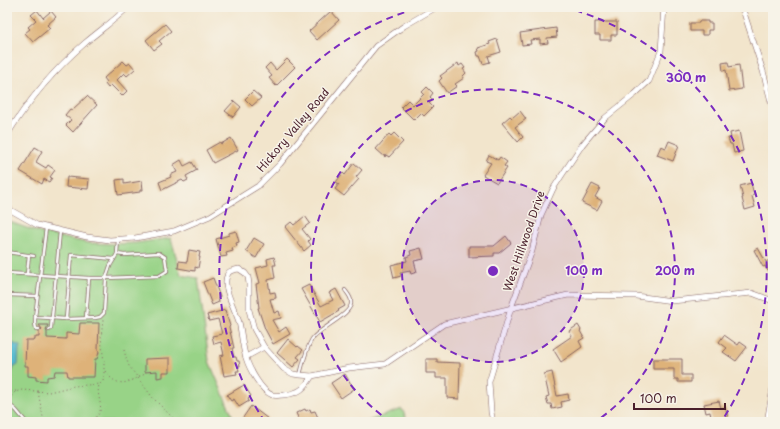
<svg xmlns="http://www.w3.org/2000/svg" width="780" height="429" font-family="'Playpen Sans',sans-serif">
	<rect width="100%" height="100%" fill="#f7f3e8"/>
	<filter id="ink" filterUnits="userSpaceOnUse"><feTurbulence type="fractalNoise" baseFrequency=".025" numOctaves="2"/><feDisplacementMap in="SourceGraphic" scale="8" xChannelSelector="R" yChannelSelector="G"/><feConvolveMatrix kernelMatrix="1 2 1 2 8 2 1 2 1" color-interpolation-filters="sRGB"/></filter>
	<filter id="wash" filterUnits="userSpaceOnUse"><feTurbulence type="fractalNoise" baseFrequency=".012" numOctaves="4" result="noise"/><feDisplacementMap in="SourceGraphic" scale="16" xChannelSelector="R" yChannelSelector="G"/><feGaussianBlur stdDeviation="0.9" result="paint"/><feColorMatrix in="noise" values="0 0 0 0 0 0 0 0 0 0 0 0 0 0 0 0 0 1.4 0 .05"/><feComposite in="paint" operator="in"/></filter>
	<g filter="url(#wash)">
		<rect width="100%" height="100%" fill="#f2e5cc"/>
		<g fill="#98d387" stroke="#717959">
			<polygon points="7,221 41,233 88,243 113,244 136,243 171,238 181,275 198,278 209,361 235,422 7,422"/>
			<polygon points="402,409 408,422 365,422"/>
		</g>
		<polygon fill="#50b8ce" stroke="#4d6c7c" points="7,343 12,343 20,346 19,349 18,365 14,367 12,372 7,371"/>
		<g id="blocks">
			<g fill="#deb279">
				<polygon points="37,10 43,18 51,11 56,17 47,25 50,28 33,42 25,33 30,29 28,27 36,20 31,15"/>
				<polygon points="331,11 339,20 317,40 309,31"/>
				<polygon points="699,21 708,21 708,23 712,23 712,30 708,30 708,35 702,35 702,31 690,31 690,23 699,23"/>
				<polygon points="595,22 617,22 617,35 611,35 611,40 600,40 600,35 595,35"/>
				<polygon points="165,24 171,31 159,41 162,44 154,50 146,40"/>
				<polygon points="556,28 557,37 547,38 548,43 540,44 540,39 530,40 531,44 522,45 520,33"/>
				<polygon points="497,39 501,52 488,56 490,62 483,64 480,56 478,56 477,52 479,51 478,48 490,44 489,42"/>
				<polygon points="287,59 295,67 276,86 269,78 272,76 265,68 270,63 276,70"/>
				<polygon points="123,61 127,65 130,63 135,69 127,76 124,73 117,80 127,91 122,96 111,85 108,88 105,84 107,82 104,78"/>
				<polygon points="728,62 729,67 739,65 742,89 729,91 726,70 723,71 722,63"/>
				<polygon points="458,63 459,66 462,64 465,68 463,69 466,73 463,76 464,78 455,84 457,86 447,93 439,81 442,78 440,76"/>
				<polygon points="427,87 433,93 430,97 433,100 429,103 433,107 424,116 421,113 414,120 401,107 408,100 413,105 424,94 422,92"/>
				<polygon points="253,91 261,98 252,106 245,99"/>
				<polygon points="87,96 97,105 73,132 66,125 71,120 65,115 70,109 72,110"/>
				<polygon points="234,101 241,107 233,117 225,111"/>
				<polygon points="520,111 526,119 515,127 523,137 518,142 502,123 510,116 512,118"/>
				<polygon points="739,131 743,151 734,153 732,144 730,144 728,138 731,138 730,133"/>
				<polygon points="394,133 403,142 389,157 386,155 385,157 376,149 389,134 391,136"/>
				<polygon points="231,138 238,150 213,163 206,150 220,142 221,144"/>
				<polygon points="669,141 679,145 673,161 657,155 661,146 666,148"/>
				<polygon points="35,147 42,151 36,162 46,168 48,165 55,170 50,177 52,178 49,182 44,179 42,184 20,171"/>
				<polygon points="489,155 498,160 500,157 507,162 504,166 507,168 497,183 483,175 491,163 486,161"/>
				<polygon points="181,160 184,166 192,162 197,170 186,176 188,180 184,182 182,180 162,190 159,182 171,177 170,175 177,172 173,165"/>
				<polygon points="354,163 362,170 356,177 359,179 344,196 335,189 339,184 336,182 343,173 345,175"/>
				<polygon points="67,177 89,179 88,189 66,187"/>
				<polygon points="124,179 124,184 142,181 143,190 140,190 140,192 118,195 116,180"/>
				<polygon points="751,183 754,195 752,196 755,207 745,210 742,198 743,198 740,186"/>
				<polygon points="592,184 600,188 595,197 602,201 597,210 582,203"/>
				<polygon points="305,216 310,223 302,229 310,239 308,241 311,245 304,251 285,227 291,222 294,225"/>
				<polygon points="236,231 239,242 236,243 237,246 232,248 233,251 226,253 227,256 221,257 216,239 229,235 229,233"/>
				<polygon points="506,236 511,243 499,253 494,253 494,256 469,257 469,246 494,246"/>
				<polygon points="254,238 264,244 256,258 246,251"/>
				<polygon points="421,248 424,259 414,261 417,272 411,274 410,271 400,273 401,276 394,278 391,265 407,261 406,257 411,255 410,251"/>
				<polygon points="758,248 766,262 773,258 773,268 768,271 765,266 763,267 754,250"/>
				<polygon points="189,250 200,252 199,257 200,257 198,268 195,267 195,271 178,268 179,261 187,262"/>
				<polygon points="274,257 276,265 273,265 275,278 268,280 270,293 275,292 276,298 270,299 274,313 279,311 281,318 272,320 279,332 286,327 290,334 273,344 265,329 258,308 259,308 256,284 260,283 256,268 268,265 267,259"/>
				<polygon points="213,278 220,297 218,298 219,302 212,305 203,282"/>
				<polygon points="309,285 321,306 333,300 329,293 336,289 345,306 338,310 339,311 320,322 301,289"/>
				<polygon points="225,310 230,326 229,327 234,348 232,348 234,357 236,357 237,361 239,361 240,366 238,366 239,371 236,371 237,374 224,376 220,356 224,355 221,342 214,344 212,336 222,334 218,319 209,321 207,315"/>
				<polygon points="80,323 99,323 98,350 99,352 97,359 95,359 94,377 68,377 67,371 55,371 54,376 47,377 47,381 36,380 36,377 28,376 28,366 25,366 26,340 33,340 34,338 36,338 36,337 39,337 39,332 42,329 39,325 48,325 46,330 47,332 47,338 66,339 66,333 79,334"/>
				<polygon points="578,325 581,330 580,331 584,338 579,341 582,347 561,362 553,349 572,336 569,331"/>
				<polygon points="724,335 738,345 740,342 747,347 736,361 723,352 727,348 719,342"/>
				<polygon points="288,339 297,347 298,346 303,350 297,357 300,359 293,367 277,353"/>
				<polygon points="170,358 170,372 163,372 163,377 157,378 157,371 145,372 145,359"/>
				<polygon points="426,359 437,359 437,362 460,363 459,399 447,398 447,378 436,378 436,373 426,373"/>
				<polygon points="653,359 682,359 682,375 691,375 691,382 678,382 678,379 674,379 674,369 653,369"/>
				<polygon points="552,372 557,396 568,394 569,400 561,402 562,407 552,409 551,404 548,404 546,397 549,396 544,374"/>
				<polygon points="345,374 354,389 341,398 331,383"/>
				<polygon points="244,385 251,396 248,399 249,401 239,407 234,399 231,401 227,395"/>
				<polygon points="719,401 721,408 725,407 728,417 725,418 726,422 712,422 710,412 706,413 704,404"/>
				<polygon points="251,406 268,419 265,422 246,422 242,419"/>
				<polygon points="305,409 306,411 310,409 311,412 315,411 319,420 313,422 300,422 296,413"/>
			</g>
		</g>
	</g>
	<g filter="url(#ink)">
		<use href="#blocks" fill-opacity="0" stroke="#856463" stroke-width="1"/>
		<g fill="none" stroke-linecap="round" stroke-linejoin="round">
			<defs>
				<g id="lane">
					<polyline points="46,228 35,317 66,319 95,318 100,317 104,313 106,278 110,266 117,254 118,239"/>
					<polyline points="7,252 34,256"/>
					<polyline points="7,273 89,278 106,278 159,276 167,271 165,257 159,253 124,255 117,254"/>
					<polyline points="27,274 29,255"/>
					<polyline points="7,295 37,296"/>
					<polyline points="35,317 35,323 36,329 39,329"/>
					<polyline points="86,318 89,278"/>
					<polyline points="66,319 71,255 114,259"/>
					<polyline points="49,330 51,328 60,231"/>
					<path d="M300,375C303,363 306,349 312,339C319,328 354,314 351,301C351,297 347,293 345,290"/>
					<polyline points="7,403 16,410 26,422"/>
				</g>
				<g id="street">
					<polyline points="739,7 743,10 763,71 773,109"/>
					<path d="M7,135C28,101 55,69 85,43C99,31 115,20 128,7"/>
					<polyline points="7,208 37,225 87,237 110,240 135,238 174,231 210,216 258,186 280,164 376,46 404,26 435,8 437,7"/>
					<path d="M239,269L245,273L248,277L249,284V310L254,329L264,347L284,369L293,374L300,375L312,376C304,389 300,393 284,395C280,395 275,396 272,395C261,391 249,368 246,358C242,346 242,334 239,322C235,309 222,287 227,276C228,270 234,270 239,269Z"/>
					<polyline points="246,357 264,347"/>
					<polyline points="312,376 349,368 385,364 444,324 568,295 636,296 672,301 752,293 773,301"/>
					<polyline points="493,422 491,412 489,382 511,308 532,251 541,215 553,189 562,175 582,145 605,118 635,94 649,81 661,51 664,7"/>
					<polyline points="767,422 773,388"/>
				</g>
			</defs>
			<use href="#lane" stroke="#856463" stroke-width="4"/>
			<use href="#street" stroke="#856463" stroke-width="6"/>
			<g stroke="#856463" stroke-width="1" stroke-dasharray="1 3" stroke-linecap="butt">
				<polyline points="124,350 126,358 129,366 153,398 177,422"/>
				<path d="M105,371C118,390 129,382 145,374"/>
				<polyline points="7,392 16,391"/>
				<polyline points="38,392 44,422"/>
				<polyline points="10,400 12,395 15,392 22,390 49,392 74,386 100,384 103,381 104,377 104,362 101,338 103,320"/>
				<polyline points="9,411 10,422"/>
				<path d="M89,422C110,411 95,400 99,385"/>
			</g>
			<use href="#lane" stroke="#fff" stroke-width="2.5"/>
			<use href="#street" stroke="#fff" stroke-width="5"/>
		</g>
	</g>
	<circle cx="493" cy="271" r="91" fill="#7b2cbf" fill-opacity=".12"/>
	<g fill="none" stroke="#7b2cbf" stroke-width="2" stroke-dasharray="7 5">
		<circle cx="493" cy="271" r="91"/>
		<path d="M391 422A182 182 0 1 1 595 422"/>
		<path d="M265 422A273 273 0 0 1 422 7M564 7A273 273 0 0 1 721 422"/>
	</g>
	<g text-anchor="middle" stroke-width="3" stroke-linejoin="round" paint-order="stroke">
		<g font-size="11" fill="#4a1f2b" stroke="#f7f3e8">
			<text transform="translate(293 130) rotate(-50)" y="4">Hickory Valley Road</text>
			<text transform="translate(524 241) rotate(-71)" y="4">West Hillwood Drive</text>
		</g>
	</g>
	<circle cx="493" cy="271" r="6" fill="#7b2cbf" stroke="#f7f3e8" stroke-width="2"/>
	<g font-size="12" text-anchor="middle" font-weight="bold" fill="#7b2cbf" stroke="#f7f3e8" stroke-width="3" stroke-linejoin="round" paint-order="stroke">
		<text x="686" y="82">300 m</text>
		<text x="584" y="275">100 m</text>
		<text x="675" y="275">200 m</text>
	</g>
	<rect width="780" height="429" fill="none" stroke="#f7f3e8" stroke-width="24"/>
	<path d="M634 403v6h91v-6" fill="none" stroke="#4a1f2b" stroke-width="2"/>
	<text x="640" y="403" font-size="12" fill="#4a1f2b" stroke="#f7f3e8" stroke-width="3" paint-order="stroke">100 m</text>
</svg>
